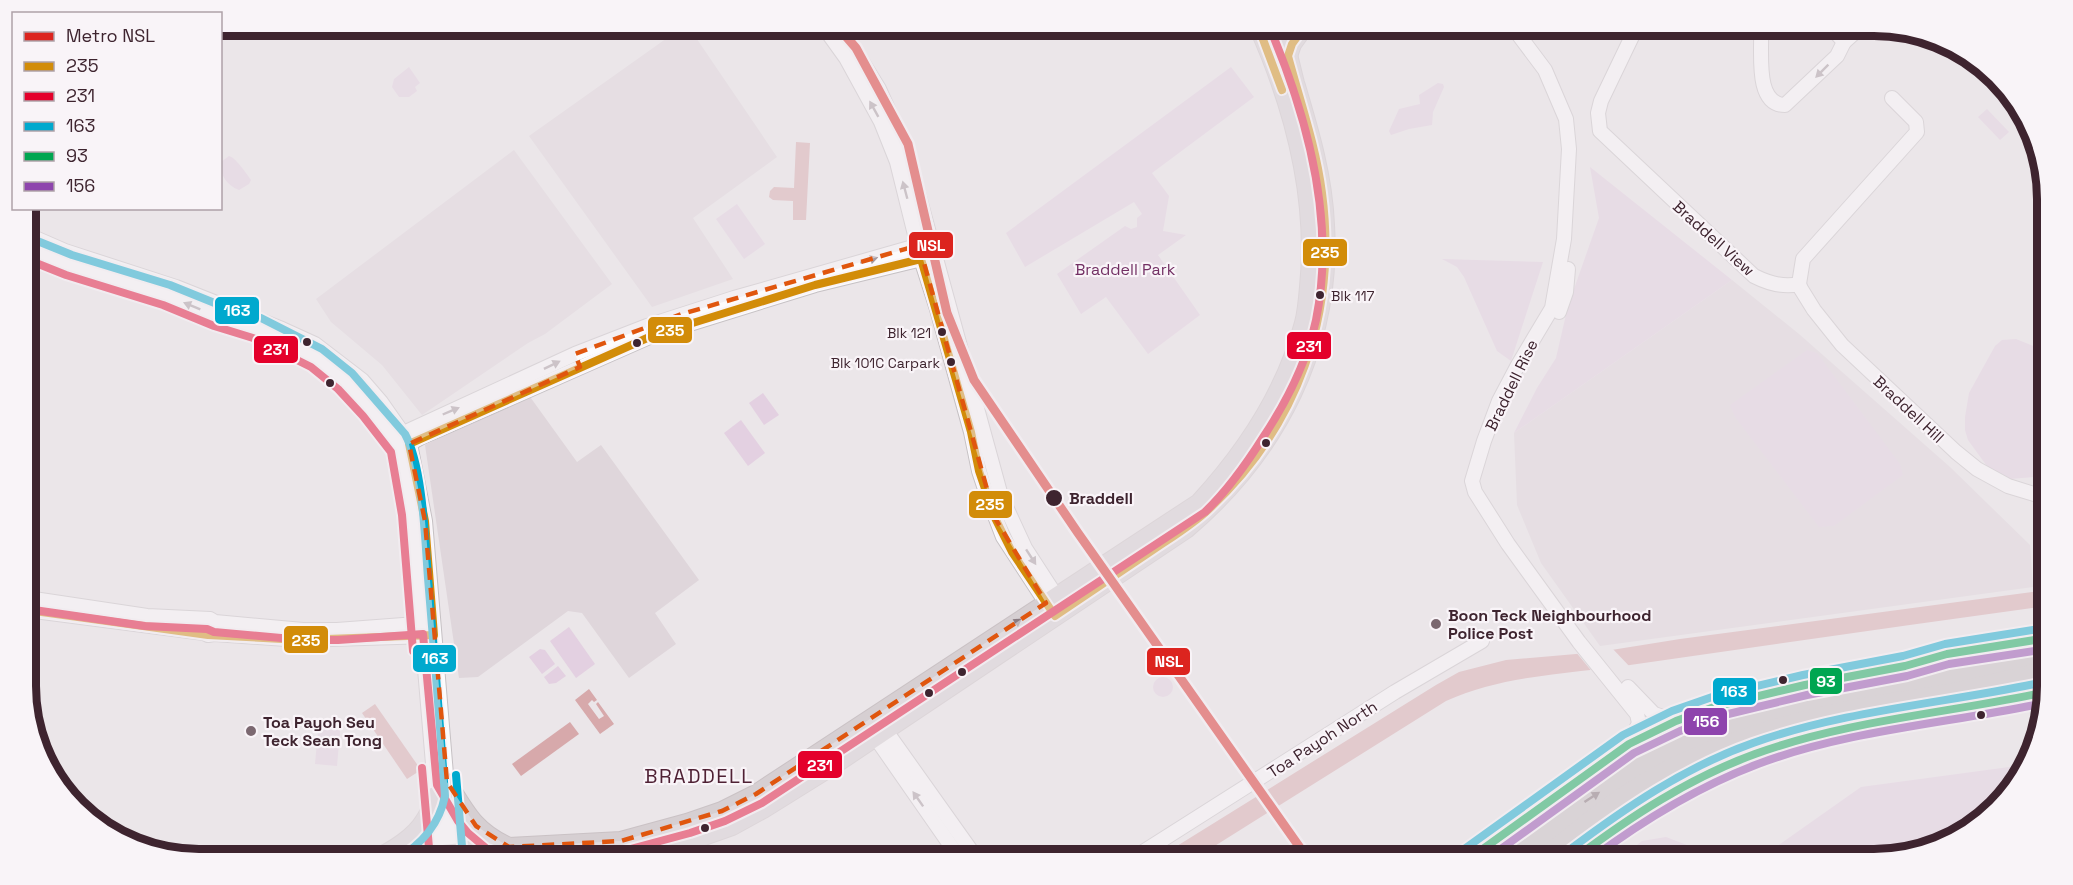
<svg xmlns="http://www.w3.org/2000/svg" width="2073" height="885" font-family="'Space Grotesk',sans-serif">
	<rect width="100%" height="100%" fill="#ebe6e9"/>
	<g fill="#dfd6db">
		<polygon points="684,26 688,26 777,157 693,218 733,279 652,307 529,136"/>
		<polygon points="514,150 612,284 545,334 528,343 422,415 382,365 331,322 316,299"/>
		<polygon points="1732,280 1799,334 1950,467 2030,545 2033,587 1600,646 1541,563 1517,505 1514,433"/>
		<polygon points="528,394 577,462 601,445 699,580 655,613 676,644 629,678 582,613 568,611 478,677 459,678 425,445"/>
	</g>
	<g fill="#e3d0e1">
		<polygon points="409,67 420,83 415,87 417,91 409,97 399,97 392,87 394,79"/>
		<polygon points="1231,67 1254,97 1152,173 1169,196 1163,231 1186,235 1158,255 1200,315 1148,354 1106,297 1081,314 1057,274 1125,226 1131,229 1137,227 1137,218 1142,214 1134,202 1025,267 1006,233"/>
		<polygon points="1438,83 1443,84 1444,87 1433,112 1432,125 1409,129 1391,135 1389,131 1399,109 1420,104 1419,95"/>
		<polygon points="2006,89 2012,93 2022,118 2020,119 1998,96"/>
		<polygon points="1987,109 2009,132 2000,140 1978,117"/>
		<path d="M229,156C236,158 246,173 251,180L249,184L239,190C226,185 220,175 221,162Z"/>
		<polygon points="1590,167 1732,280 1514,433 1537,388 1556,358 1568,306 1599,218"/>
		<polygon points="737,204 765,244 744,259 716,219"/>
		<polygon points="1442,259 1543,262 1511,361 1497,351 1464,277 1457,267"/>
		<polygon points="2016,339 2046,351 2047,476 1997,480 1968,440 1965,430 1965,417 1969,393 1995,346 2002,340"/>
		<polygon points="1807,350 1817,353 1900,464 1903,475 1834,526 1819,527 1735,417 1730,405"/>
		<polygon points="763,393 779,415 764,425 749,403"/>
		<polygon points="741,420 765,453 748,466 724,433"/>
		<polygon points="569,627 595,664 576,678 550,641"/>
		<polygon points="540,649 545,650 555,664 542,674 529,657"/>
		<polygon points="558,666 566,676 556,683 549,684 544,677"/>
		<circle cx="1163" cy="687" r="10"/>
		<polygon points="319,719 341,720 337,766 315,764"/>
		<polygon points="2024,765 1971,830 1885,859 1759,859 1861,787"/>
		<polygon points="1666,837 1705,852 1710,859 1619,859 1642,841"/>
	</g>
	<g fill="#d7a9ab">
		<polygon points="796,142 810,143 806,220 793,220 793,201 773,200 769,197 770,191 774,187 794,188"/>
		<path d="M2047,590V606C1911,625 1774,644 1637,664C1574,674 1505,674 1446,701L1194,859H1156L1436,685L1459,672L1506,660L1599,652L1680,639Z"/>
		<polygon points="589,689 597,700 594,702 592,700 588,704 599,719 604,716 596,704 598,702 614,724 600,734 575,700"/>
		<polygon points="375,704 421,770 407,779 362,713"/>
		<polygon points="570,722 579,734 521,776 512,764"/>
	</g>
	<polygon fill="#ebe6e9" points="1611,647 1631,668 1594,674 1575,651"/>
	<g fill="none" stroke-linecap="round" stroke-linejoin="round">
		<defs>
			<g id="minor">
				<polyline points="823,26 846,58 881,122 897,162 921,259 937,309 971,432 979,471 987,495 1003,537 1050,609"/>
				<polyline points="840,26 879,89 906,149 1001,496 1025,548 1062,605"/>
				<polyline points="1512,26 1545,70 1566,119 1569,149 1564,239 1552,308 1518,365 1499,401 1484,441 1472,481 1475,492 1508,544 1579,642 1637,714 1639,723 1629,744"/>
				<path d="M1637,26L1601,101L1598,113L1600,131L1754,276C1768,283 1783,288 1799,284"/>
				<path d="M1763,26L1761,33C1762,54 1755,105 1785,105L1837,56L1844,42L1830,26"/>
				<polyline points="1844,42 1862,26"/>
				<polyline points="1892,98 1916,122 1917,132 1803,259 1799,284 1801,289 1814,310 1842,345 1956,452 1977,469 2008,486 2047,498"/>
				<polyline points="26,234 65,251 176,287 282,329 315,344 362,380 381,402 402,432 411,449 425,521 453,859"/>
				<path d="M26,248L69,265L167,295L218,316L257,328L317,358L345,381L396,439C409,460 409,490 412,514L441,859"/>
				<polyline points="1559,312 1566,292 1568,269"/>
				<polyline points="397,436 575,354 647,326 734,298 927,243"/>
				<polyline points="402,448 420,438 654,335 815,285 930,257"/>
				<polyline points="27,598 147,616 210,619 215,622 303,630 337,630 430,623"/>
				<polyline points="27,610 204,633 208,635 214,634 300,640 429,636"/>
				<polyline points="1628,687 1654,714 1676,721"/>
				<polyline points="881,724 977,859"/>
				<polyline points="871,731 960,859"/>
				<polyline points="1132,859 1395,692 1482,641"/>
			</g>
			<g id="major">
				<polyline points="1288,56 1292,44 1305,26"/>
				<polyline points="1594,769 1629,744 1676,721 1717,706 1805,685 1905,666 1947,654 2047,638"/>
				<path d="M447,782C466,813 475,832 509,847"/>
				<polyline points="161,852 229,859"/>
				<path d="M375,859C393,851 415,837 425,820C430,813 432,804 435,796"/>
				<path d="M397,859L509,847L621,841L687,823L722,811L756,794L1199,503C1247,451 1286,392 1304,323C1307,312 1308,299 1309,287C1318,197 1294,107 1258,26"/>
				<path d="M569,859L664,847L698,838L732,826L763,809L832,766L1186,529C1277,452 1332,346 1325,225C1323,176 1309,130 1295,83C1290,64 1286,44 1280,26"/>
				<polyline points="1469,859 1548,803"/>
				<path d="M1574,859C1637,810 1706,767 1784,744C1870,720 1960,712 2046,692"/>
			</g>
			<g id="highway">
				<polyline points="1786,739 1831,732"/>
				<polyline points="1536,812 1541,812 1594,777 1629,759"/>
				<polyline points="1515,859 1579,805 1627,774 1664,754 1700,739 1779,713 1856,692 1948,678 2004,663 2047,655"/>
				<path d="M1544,859C1584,827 1624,793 1670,770C1727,742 1797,721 1860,709C1890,703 1920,700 1950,694C1983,688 2015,678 2047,672"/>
			</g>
		</defs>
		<use href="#minor" stroke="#c6c1c4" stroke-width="16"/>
		<use href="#major" stroke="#cac2c5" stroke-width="20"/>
		<use href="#highway" stroke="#cac2c5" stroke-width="23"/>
		<use href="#minor" stroke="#fcfbfc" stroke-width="14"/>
		<use href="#major" stroke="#d6cfd2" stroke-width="18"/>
		<use href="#highway" stroke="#c3bcbe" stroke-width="21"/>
		<defs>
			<g id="bus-1">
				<polyline points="1258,26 1282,90"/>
				<path d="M27,610L208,635L300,640L434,635L425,521L409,444L654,335L815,285L921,259L971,432L979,471L995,518L1012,552L1055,616C1088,594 1120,572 1153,550C1172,537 1192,525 1208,510C1298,427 1338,314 1322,193C1316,146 1300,101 1288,56L1292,44L1305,26"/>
			</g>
			<g id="bus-2">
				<polyline points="26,259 66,275 163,305 214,326 253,338 311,367 338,389 363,416 391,452 402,515 413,651"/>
				<path d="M27,609L145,626L207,629L214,632L303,640H338L423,634L437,785L458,821L468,833L487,849L509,857L623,851L690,833L725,821L762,803L1205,512C1228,490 1247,463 1264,436C1287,401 1307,361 1316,320C1336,222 1307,115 1269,26"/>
				<polyline points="422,768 430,859"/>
			</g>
			<g id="bus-3">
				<path d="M30,238L72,255L170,285L222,306L261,318L322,349L352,373L405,434C423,467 425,539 428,578C434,650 440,723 445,796C439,825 422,844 397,859"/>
				<polyline points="456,775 463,858"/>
				<polyline points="1463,850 1623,735 1672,711 1715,696 1803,675 1903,656 1945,644 2045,628"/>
				<path d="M1568,851C1625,808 1685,767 1753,743C1846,710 1947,703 2044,682"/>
			</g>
			<g id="bus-4">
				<polyline points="1469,859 1629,744 1676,721 1717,706 1805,685 1905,666 1947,654 2047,638"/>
				<path d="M1574,859C1630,817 1689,778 1755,754C1848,720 1950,713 2046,692"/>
			</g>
			<g id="bus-5">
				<polyline points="1487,859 1634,753 1680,731 1720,716 1807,695 1907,676 1949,664 2047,649"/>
				<path d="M1591,859C1642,821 1697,787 1758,764C1848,730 1950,723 2044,703"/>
			</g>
		</defs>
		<use href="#bus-1" stroke="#f9f4f8" stroke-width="12"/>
		<use href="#bus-2" stroke="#f9f4f8" stroke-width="12"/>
		<use href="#bus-3" stroke="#f9f4f8" stroke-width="12"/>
		<use href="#bus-4" stroke="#f9f4f8" stroke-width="12"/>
		<use href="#bus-5" stroke="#f9f4f8" stroke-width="12"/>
		<use href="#bus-1" stroke="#d28c09" stroke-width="8"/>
		<use href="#bus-2" stroke="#e4002b" stroke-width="8"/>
		<use href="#bus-3" stroke="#00a9ce" stroke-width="8"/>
		<use href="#bus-4" stroke="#00a651" stroke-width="8"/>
		<use href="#bus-5" stroke="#8e44ad" stroke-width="8"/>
		<defs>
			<polyline id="metro-1" points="837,26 856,48 908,144 947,313 974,380 1078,533 1308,859"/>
		</defs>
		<use href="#metro-1" stroke="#f9f4f8" stroke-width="14"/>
		<use href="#metro-1" stroke="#dc241f" stroke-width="9"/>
	</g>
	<defs><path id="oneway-solid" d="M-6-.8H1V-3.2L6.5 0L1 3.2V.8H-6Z" transform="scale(1.5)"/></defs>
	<g fill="#a69aa0">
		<use href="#oneway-solid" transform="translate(1822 71) rotate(135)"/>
		<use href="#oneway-solid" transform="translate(874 109) rotate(-119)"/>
		<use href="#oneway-solid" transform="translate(905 190) rotate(-105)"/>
		<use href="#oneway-solid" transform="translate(869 260) rotate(-16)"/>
		<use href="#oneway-solid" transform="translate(192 306) rotate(-158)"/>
		<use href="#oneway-solid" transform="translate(552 365) rotate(-26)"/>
		<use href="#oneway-solid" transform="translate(451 411) rotate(-23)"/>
		<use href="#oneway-solid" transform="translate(1031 557) rotate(57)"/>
		<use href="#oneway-solid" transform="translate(918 799) rotate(-125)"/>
	</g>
	<use fill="#8a7a80" href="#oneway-solid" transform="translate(1014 624) rotate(-34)"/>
	<use fill="#7a686f" href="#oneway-solid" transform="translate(1592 797) rotate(-33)"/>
	<path d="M0 0H2073V885H0ZM919,245L995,518L1046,603L756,794L722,811L621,841L509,847L476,826L447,782L425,521L409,444L580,367L575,354L682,314Z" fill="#ebe6e9" fill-opacity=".55" fill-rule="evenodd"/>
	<path fill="none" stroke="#e0560e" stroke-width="4.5" stroke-dasharray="12 8" stroke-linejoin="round" d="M919,245L995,518L1046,603L756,794L722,811L621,841L509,847L476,826L447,782L425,521L409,444L580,367L575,354L682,314Z"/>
	<g fill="#3e242f" stroke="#f9f4f8" stroke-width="2">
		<circle cx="1320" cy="295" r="5"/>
		<circle cx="942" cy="332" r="5"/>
		<circle cx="307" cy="342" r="5"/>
		<circle cx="637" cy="343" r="5"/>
		<circle cx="951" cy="362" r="5"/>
		<circle cx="330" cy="383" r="5"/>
		<circle cx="1266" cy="443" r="5"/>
		<circle cx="1054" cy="498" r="9"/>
		<circle cx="962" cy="672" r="5"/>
		<circle cx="1783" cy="680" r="5"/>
		<circle cx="929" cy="693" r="5"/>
		<circle cx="1981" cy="715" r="5"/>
		<circle cx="705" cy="828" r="5"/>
	</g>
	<g fill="#7b6870" stroke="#f9f4f8" stroke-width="2">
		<circle cx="1436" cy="624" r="6"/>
		<circle cx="251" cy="731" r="6"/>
	</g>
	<g text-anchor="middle" stroke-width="4.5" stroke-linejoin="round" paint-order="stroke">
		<g font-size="14" fill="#3e242f" stroke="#f9f4f8" text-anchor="end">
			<text x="1331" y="301" text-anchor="start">Blk 117</text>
			<text x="931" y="338">Blk 121</text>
			<text x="940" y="368">Blk 101C Carpark</text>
		</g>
		<g font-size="16" fill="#3e242f" stroke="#f9f4f8">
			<text transform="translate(1714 238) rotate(42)" y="6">Braddell View</text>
			<text transform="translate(1511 385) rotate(-64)" y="6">Braddell Rise</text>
			<text transform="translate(1909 409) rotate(43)" y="6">Braddell Hill</text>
			<text transform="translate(1322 739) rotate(-33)" y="6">Toa Payoh North</text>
		</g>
		<g font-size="16" fill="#733064" stroke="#f9f4f8">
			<text x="1125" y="275">Braddell Park</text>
		</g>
		<g font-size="16" font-weight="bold" fill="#3e242f" stroke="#f9f4f8" text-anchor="start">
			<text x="1069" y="504">Braddell</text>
		</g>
		<g font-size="16" font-weight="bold" fill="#3e242f" stroke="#f9f4f8" text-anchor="start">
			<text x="1448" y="621">Boon Teck Neighbourhood<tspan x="1448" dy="18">Police Post</tspan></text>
			<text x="263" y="728">Toa Payoh Seu<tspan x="263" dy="18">Teck Sean Tong</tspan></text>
		</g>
		<g font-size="20" letter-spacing="1.5" fill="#4f2134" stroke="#f9f4f8">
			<text x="699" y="783">BRADDELL</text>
		</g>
	</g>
	<path d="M0 0H2073V885H0ZM199 36H1874A163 163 0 0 1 2037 199V686A163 163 0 0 1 1874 849H199A163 163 0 0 1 36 686V199A163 163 0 0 1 199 36Z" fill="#f9f4f8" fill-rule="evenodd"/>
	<path fill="none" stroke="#3e242f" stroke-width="8" d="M199 36H1874A163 163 0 0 1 2037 199V686A163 163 0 0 1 1874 849H199A163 163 0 0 1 36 686V199A163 163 0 0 1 199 36Z"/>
	<g stroke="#f9f4f8" stroke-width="2">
		<rect x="908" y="231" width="46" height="28" rx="6" fill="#dc241f"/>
		<rect x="1302" y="238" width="46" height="29" rx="6" fill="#d28c09"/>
		<rect x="214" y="296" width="46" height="29" rx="6" fill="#00a9ce"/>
		<rect x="647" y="316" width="46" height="28" rx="6" fill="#d28c09"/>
		<rect x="1286" y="331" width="46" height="29" rx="6" fill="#e4002b"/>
		<rect x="253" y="335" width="46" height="29" rx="6" fill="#e4002b"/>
		<rect x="968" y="490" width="45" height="29" rx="6" fill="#d28c09"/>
		<rect x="283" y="625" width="46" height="29" rx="6" fill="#d28c09"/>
		<rect x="412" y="644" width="45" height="29" rx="6" fill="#00a9ce"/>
		<rect x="1146" y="647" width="45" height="29" rx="6" fill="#dc241f"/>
		<rect x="1809" y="667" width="34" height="28" rx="6" fill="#00a651"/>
		<rect x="1712" y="677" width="45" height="29" rx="6" fill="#00a9ce"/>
		<rect x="1683" y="707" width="45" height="29" rx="6" fill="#8e44ad"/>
		<rect x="797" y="750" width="46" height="29" rx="6" fill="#e4002b"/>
	</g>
	<g font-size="16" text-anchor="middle" font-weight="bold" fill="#fff">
		<text x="931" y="251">NSL</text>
		<text x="1325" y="258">235</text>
		<text x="237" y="316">163</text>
		<text x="670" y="336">235</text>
		<text x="1309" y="352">231</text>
		<text x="276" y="355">231</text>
		<text x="990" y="510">235</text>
		<text x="306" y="646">235</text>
		<text x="435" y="664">163</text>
		<text x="1169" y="667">NSL</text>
		<text x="1826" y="687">93</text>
		<text x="1734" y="697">163</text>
		<text x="1706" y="727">156</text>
		<text x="820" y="771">231</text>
	</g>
	<rect x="12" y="12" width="210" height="198" fill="#f9f4f8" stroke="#aea1a8" stroke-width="1.5"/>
	<rect x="24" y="32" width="30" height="9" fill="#dc241f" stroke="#aea1a8" stroke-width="1.5"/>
	<text x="66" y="42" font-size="18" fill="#3e242f">Metro NSL</text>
	<rect x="24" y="62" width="30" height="9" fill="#d28c09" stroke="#aea1a8" stroke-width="1.5"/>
	<text x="66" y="72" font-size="18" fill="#3e242f">235</text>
	<rect x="24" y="92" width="30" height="9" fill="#e4002b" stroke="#aea1a8" stroke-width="1.5"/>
	<text x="66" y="102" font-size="18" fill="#3e242f">231</text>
	<rect x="24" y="122" width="30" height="9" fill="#00a9ce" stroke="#aea1a8" stroke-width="1.5"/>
	<text x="66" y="132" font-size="18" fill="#3e242f">163</text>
	<rect x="24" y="152" width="30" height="9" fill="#00a651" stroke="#aea1a8" stroke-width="1.5"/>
	<text x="66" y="162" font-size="18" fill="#3e242f">93</text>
	<rect x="24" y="182" width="30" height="9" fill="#8e44ad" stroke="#aea1a8" stroke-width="1.5"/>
	<text x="66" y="192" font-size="18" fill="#3e242f">156</text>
</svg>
